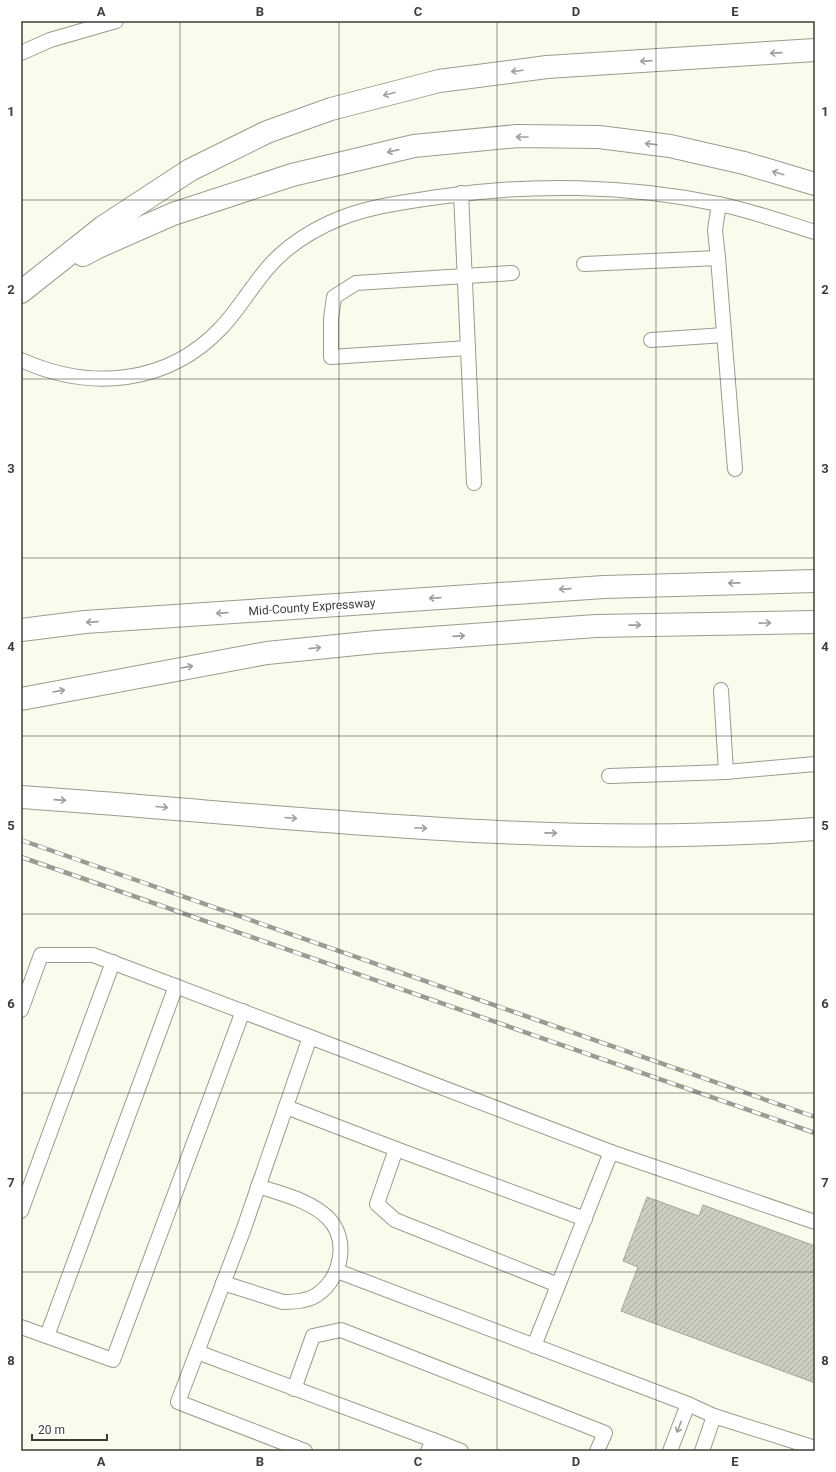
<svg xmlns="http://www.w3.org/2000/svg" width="836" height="1472" font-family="Roboto,sans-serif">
	<defs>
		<pattern id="building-hatch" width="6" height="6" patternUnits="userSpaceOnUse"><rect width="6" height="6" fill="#cbcfbf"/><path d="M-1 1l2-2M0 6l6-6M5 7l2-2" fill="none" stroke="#a6a99c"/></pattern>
	</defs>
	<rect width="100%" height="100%" fill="#f8fcec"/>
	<polygon fill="url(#building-hatch)" stroke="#a4a798" points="647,1197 699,1216 703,1205 815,1246 815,1383 621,1311 638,1267 623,1261"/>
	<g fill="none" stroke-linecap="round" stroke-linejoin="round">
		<defs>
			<g id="service">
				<polyline points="21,53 50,40 116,21"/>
				<polyline points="461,193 474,483"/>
				<polyline points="718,258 715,230 719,204"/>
				<polyline points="584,264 718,258 735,469"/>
				<polyline points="651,340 724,335"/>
				<polyline points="468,348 331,357 331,319 334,297 356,283 512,273"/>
				<path d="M21,360C90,391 167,385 221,328C241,307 255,280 275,260C294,241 316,228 341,218C372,206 405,202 438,197C530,183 628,185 719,204C752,211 783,222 815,232"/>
				<polyline points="721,690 726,772"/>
				<polyline points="609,776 726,772 815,764"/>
				<polyline points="21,1010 41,955 93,955 310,1037"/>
				<polyline points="286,1107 396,1149 377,1204 395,1220 558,1285"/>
				<polyline points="396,1149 585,1219"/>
				<polyline points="21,1211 113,962"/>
				<polyline points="337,1271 688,1404 714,1416 815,1448"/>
				<path d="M223,1283L283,1302C295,1302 309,1301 318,1294C342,1277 349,1239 328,1218C310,1200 281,1194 258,1186"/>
				<polyline points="21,1327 113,1360 243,1011"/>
				<polyline points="47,1336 176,986"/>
				<polyline points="534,1346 611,1152"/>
				<polyline points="197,1352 433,1440 428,1451"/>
				<polyline points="294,1389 313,1336 341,1330 605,1433 597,1451"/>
				<polyline points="433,1440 461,1451"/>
				<polyline points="305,1451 178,1402 243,1231 310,1037 611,1152 815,1222"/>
				<polyline points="670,1451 688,1404"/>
				<polyline points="702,1451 714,1416"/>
			</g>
			<g id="motorway">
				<polyline points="83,255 98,247 173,214 292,175 414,146 517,136 599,137 670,146 744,163 815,184"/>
				<polyline points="21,292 103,227 190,170 267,132 331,109 439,81 547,67 815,50"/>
				<polyline points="21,630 85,622 604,587 815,581"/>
				<polyline points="21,699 267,653 376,642 596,626 815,622"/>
				<path d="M21,797C285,815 550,850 815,829"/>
			</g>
		</defs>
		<use href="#service" stroke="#999c8d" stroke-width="16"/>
		<use href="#motorway" stroke="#999c8d" stroke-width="24"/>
		<use href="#service" stroke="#fff" stroke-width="14"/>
		<use href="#motorway" stroke="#fff" stroke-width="22"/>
		<defs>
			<g id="rail">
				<polyline points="21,840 815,1117"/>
				<polyline points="21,857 815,1133"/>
			</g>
		</defs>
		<use href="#rail" stroke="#999c90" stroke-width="4.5"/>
		<use href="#rail" stroke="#fff" stroke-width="3" stroke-dasharray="9" stroke-linecap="butt"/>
	</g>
	<defs><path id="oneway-shaft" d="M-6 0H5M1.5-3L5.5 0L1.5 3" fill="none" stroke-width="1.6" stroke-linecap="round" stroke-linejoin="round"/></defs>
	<g stroke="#9e9e9b">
		<use href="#oneway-shaft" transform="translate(776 53) rotate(176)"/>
		<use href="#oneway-shaft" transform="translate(646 61) rotate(176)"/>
		<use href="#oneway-shaft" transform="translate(517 71) rotate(173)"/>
		<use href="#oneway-shaft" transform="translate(389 94) rotate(165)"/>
		<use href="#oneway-shaft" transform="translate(522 137) rotate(180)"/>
		<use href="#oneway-shaft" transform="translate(651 144) rotate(-173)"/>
		<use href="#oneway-shaft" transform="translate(393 151) rotate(167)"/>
		<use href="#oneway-shaft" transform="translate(778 173) rotate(-163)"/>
		<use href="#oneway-shaft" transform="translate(734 583) rotate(179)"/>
		<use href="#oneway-shaft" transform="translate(565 589) rotate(176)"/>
		<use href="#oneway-shaft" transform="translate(435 598) rotate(176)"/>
		<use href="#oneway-shaft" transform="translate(222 613) rotate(176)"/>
		<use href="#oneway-shaft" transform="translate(92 622) rotate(176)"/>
		<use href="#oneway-shaft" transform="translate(765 623) rotate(-1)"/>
		<use href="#oneway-shaft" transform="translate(635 625) rotate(-1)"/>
		<use href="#oneway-shaft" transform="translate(459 636) rotate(-4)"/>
		<use href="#oneway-shaft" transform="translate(315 648) rotate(-6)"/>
		<use href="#oneway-shaft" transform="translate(187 667) rotate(-10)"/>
		<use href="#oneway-shaft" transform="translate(59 691) rotate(-10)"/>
		<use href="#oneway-shaft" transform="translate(60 800) rotate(4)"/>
		<use href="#oneway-shaft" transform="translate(162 807) rotate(5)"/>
		<use href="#oneway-shaft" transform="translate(291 818) rotate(5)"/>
		<use href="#oneway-shaft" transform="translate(421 828) rotate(3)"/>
		<use href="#oneway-shaft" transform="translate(551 833) rotate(1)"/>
		<use href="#oneway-shaft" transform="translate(679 1427) rotate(111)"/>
	</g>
	<path fill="none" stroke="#3c3e37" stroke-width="1" stroke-opacity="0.55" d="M180,21V1451M339,21V1451M497,21V1451M656,21V1451M21,200H815M21,379H815M21,558H815M21,736H815M21,914H815M21,1093H815M21,1272H815"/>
	<g text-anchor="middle" stroke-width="3.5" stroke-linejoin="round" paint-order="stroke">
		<g font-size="12" fill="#3c3e37" stroke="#fff">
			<text transform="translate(312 607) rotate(-4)" y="4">Mid-County Expressway</text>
		</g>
	</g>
	<rect width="836" height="1472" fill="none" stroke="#ffffff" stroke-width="44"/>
	<path d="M32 1434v6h75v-6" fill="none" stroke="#3c3e37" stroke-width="2"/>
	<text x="38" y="1434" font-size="12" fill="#3c3e37" stroke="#ffffff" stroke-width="3" paint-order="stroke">20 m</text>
	<rect x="22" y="22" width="792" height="1428" fill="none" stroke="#3c3e37" stroke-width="1.5"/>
	<g font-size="13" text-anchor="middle" font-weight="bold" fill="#3c3e37">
		<text x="101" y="16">A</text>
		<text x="260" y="16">B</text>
		<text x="418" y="16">C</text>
		<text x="576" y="16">D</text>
		<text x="735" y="16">E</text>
		<text x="11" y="116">1</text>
		<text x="825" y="116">1</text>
		<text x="11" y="294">2</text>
		<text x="825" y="294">2</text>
		<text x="11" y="473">3</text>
		<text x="825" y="473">3</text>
		<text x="11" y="651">4</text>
		<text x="825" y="651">4</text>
		<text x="11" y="830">5</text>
		<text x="825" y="830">5</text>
		<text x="11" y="1008">6</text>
		<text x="825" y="1008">6</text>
		<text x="11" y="1187">7</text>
		<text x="825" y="1187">7</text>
		<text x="11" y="1365">8</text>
		<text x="825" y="1365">8</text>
		<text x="101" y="1466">A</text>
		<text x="260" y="1466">B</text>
		<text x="418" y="1466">C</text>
		<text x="576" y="1466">D</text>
		<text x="735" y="1466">E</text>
	</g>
</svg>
